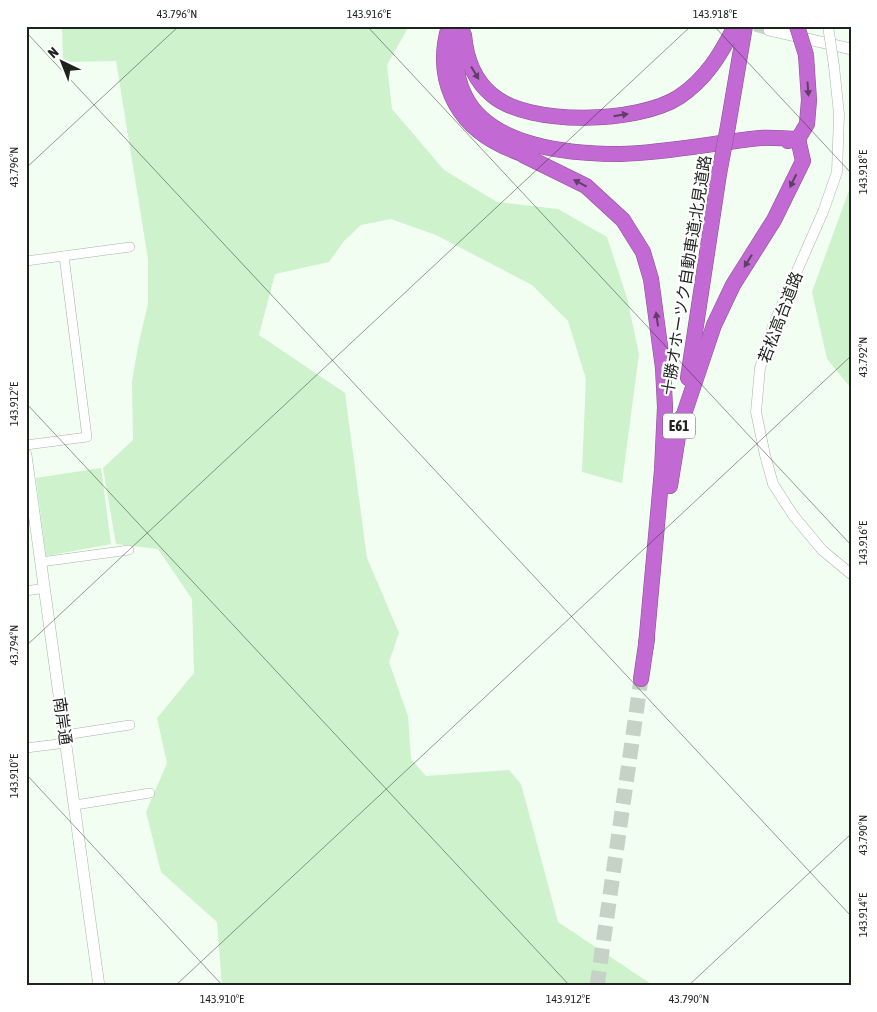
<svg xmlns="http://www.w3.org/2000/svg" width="877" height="1012" font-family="'Asap Condensed','Noto Sans JP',sans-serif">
	<rect width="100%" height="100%" fill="#f1fef1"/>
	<g fill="#cdf2cc">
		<polygon points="62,26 409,26 387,65 392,109 444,170 497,202 558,209 607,237 627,298 639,354 622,483 582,472 586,379 568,321 532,285 436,235 391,219 361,225 344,241 329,262 275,274 259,335 345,393 367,558 399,633 389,662 408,716 411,759 426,776 509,770 521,784 558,922 654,986 222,986 217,922 161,872 146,812 167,763 157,718 194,673 192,599 158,549 116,544 103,468 133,440 132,382 138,346 148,304 148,259 116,61 63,62"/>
		<polygon points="851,185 851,388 827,359 812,292"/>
		<polygon points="101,468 111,544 46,556 36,478"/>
	</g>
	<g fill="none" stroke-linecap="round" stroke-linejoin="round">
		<polyline stroke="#c7d2c7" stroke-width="11" stroke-dasharray="11 5.5" stroke-linecap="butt" points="755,26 769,30"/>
		<polyline stroke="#c7d2c7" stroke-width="15" stroke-dasharray="15 8" stroke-linecap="butt" points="597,986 641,679"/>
		<defs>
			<g id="minor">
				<polyline points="26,261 130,247"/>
				<polyline points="26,445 87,437 64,256"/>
				<polyline points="41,562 129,550"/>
				<polyline points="26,591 45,588"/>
				<polyline points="65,735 130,725"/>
				<polyline points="26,748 66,743"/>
				<polyline points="75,805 150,793"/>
			</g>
			<polyline id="tertiary" points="834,66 839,114 837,172 823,212 774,323 760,368 756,412 765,455 773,484 793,515 822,550 851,574"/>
			<g id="secondary">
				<polyline points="769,30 851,49"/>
				<polyline points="26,455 99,986"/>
			</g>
			<g id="motorway">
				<path d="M449,26C434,77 454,123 503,146C513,150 521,155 532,156"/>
				<path d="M463,26C455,51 453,72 465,96C490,147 570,154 620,154C667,153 713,143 760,138C772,137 785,139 798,139L803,161L774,220L733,285L714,325L680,426"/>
				<path d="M464,35C466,58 474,80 492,95C530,127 639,123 679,97C706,79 721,54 735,26"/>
				<polyline points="728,126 745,26"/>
				<polyline points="788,141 798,139 807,124 809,100 806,55"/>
				<polyline points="523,155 586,186 623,220 643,252 651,279 663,368 665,407 662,470 646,646"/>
				<polyline points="688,378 719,174"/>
				<polyline points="670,486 681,418"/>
				<polyline points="641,679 647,638"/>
			</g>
		</defs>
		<use href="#minor" stroke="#a6b5a6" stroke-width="10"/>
		<use href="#tertiary" stroke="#a6b5a6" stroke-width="11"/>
		<use href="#secondary" stroke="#a6b5a6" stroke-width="12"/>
		<use href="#motorway" stroke="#895094" stroke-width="16"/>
		<use href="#minor" stroke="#fff" stroke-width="9"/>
		<use href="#tertiary" stroke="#fff" stroke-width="10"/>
		<use href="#secondary" stroke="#fff" stroke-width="11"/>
		<use href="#motorway" stroke="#c369d3" stroke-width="15"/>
		<defs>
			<polyline id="tertiary-bridge" points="828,26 834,66"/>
			<g id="motorway-bridge">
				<polyline points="797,26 806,55"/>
				<polyline points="719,174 728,126"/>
			</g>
		</defs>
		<use href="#tertiary-bridge" stroke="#a6b5a6" stroke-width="11" stroke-linecap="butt"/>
		<use href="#motorway-bridge" stroke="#895094" stroke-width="16" stroke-linecap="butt"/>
		<use href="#tertiary-bridge" stroke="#fff" stroke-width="10"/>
		<use href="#motorway-bridge" stroke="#c369d3" stroke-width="15"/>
	</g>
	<defs><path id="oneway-solid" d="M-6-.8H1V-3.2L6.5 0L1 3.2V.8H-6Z" transform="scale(1.25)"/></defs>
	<g fill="#603f66">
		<use href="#oneway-solid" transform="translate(475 73) rotate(59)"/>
		<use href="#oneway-solid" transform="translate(808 89) rotate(86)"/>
		<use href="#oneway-solid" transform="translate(621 115) rotate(-9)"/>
		<use href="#oneway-solid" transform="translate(793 181) rotate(116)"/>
		<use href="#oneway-solid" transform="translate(580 183) rotate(-152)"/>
		<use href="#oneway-solid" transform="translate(748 261) rotate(122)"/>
		<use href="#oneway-solid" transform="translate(657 319) rotate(-98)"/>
	</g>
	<path fill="none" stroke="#1e231e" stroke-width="1" stroke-opacity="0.45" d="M367,26L851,545M714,26L851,173M26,32L851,916M26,168L179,26M26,403L570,986M26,646L691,26M26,774L223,986M175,986L851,356M688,986L851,834"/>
	<g text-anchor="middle" stroke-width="4.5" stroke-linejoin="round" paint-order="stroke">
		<rect fill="#fff" stroke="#626562" stroke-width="1" x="663" y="413.5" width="32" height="25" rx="4"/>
		<g font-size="15" font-weight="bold" fill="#1e231e">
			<text x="679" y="431">E61</text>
		</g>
		<g font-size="16" fill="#1e231e" stroke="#fff">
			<text transform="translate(686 275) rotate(-81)" y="6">十勝オホーツク自動車道;北見道路</text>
			<text transform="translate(780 317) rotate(-69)" y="6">若松高台道路</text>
			<text transform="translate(63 721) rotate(82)" y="6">南岸通</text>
		</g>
	</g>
	<rect width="877" height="1012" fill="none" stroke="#ffffff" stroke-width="55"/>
	<g transform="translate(62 62) rotate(317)" stroke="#ffffff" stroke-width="4" paint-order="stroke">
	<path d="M0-4L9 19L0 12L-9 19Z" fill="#1e231e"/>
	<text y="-8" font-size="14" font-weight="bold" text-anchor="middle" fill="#1e231e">N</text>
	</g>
	<rect x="28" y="28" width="822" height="956" fill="none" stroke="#1e231e" stroke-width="2"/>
	<g font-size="12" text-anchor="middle" fill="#1e231e">
		<text x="177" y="18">43.796°N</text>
		<text x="369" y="18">143.916°E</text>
		<text x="715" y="18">143.918°E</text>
		<text transform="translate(14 167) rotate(-90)" y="4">43.796°N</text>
		<text transform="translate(863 172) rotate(-90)" y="4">143.918°E</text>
		<text transform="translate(863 357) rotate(-90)" y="4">43.792°N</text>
		<text transform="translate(14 404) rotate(-90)" y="4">143.912°E</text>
		<text transform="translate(863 543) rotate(-90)" y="4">143.916°E</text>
		<text transform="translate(14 645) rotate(-90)" y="4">43.794°N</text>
		<text transform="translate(14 776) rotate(-90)" y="4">143.910°E</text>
		<text transform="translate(863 835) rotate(-90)" y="4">43.790°N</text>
		<text transform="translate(863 915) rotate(-90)" y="4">143.914°E</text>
		<text x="222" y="1003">143.910°E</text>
		<text x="568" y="1003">143.912°E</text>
		<text x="689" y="1003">43.790°N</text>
	</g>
</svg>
